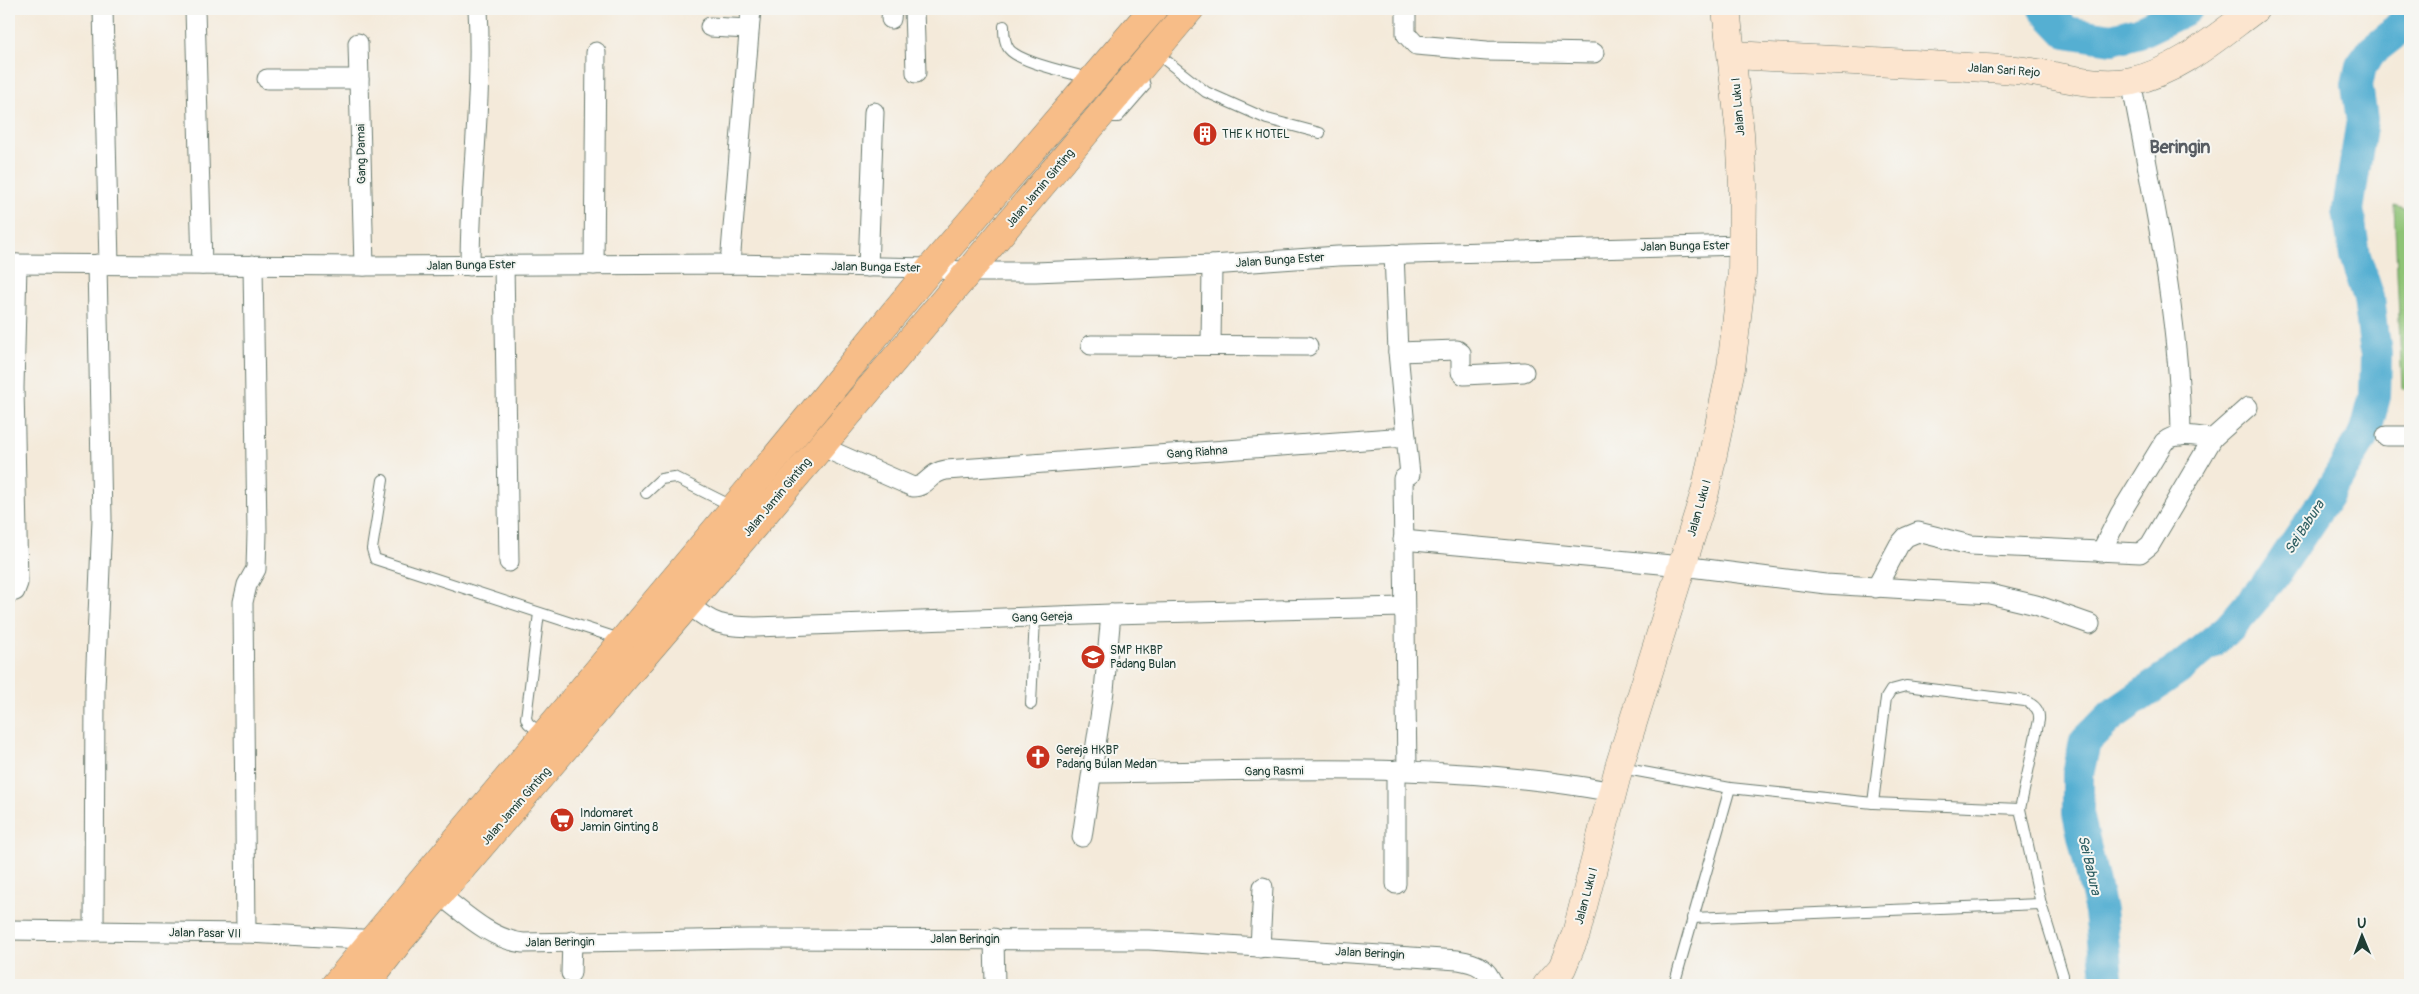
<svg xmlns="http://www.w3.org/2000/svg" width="2419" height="994" font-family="Pangolin,sans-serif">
	<rect width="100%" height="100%" fill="#f6f6f2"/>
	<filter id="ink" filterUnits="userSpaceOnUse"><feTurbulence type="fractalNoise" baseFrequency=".02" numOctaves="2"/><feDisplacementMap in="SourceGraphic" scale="10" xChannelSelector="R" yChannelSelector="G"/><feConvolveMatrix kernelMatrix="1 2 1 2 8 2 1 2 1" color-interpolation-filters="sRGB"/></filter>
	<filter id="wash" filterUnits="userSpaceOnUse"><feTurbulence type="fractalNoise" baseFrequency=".0096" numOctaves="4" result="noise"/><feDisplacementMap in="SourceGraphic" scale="20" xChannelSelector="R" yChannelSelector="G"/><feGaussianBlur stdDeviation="1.12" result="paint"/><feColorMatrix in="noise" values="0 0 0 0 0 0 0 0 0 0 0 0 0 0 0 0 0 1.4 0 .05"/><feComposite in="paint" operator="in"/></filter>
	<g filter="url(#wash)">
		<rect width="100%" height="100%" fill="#f4eada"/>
		<polygon fill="#8ec374" stroke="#568054" points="2394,205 2410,210 2410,391 2402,388"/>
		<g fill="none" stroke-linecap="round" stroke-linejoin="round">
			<g stroke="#54afd2" stroke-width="32">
				<polyline points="2044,9 2066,32 2112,39 2139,32 2187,9"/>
				<polyline points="2108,985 2100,911 2078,813 2078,774 2085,742 2111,716 2179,669 2229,628 2272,578 2327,496 2366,431 2375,396 2376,354 2369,298 2355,256 2348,210 2362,120 2357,85 2361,66 2372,51 2391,36 2410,15"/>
			</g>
		</g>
	</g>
	<g filter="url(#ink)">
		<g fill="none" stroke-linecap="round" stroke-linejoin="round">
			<defs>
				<g id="lane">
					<path d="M1004,26C1004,33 1004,42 1009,49C1020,63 1073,73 1091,79"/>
					<polyline points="1155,52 1206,92 1267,119 1320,133"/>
					<polyline points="1105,117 1118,117 1145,86 1141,72"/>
					<polyline points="383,480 372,549 375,559 620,639"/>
					<polyline points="646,493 661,479 674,477 732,506"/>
					<polyline points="539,613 526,718 528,723 543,735"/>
					<polyline points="1031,704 1035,617"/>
					<polyline points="1621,768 1730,788 1873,803 2020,809 2041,904 2063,975 2063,985"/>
					<path d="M1873,803L1886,698L1891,690L1906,686L2025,701C2035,705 2040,710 2039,720L2020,809"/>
					<polyline points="1692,918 2041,904"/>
					<polyline points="1674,985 1730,788"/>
				</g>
				<g id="street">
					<polyline points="103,9 109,264"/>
					<polyline points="195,9 202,265"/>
					<polyline points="914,9 916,73"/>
					<polyline points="1406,9 1406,34 1416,45 1487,51 1594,53"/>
					<polyline points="891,19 892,9"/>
					<polyline points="710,27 749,29"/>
					<polyline points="358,43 364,266"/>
					<polyline points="267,79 359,79"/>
					<path d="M2131,81C2153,198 2180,316 2181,436"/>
					<polyline points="9,264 364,266 730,264 931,268 969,272 1035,272 1212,265 1338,256 1742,245"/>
					<polyline points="730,264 751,9"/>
					<polyline points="504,265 509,562"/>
					<polyline points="594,265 596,52"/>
					<path d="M470,266C470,180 483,95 478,9"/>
					<polyline points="868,267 874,112"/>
					<polyline points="1211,344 1212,265"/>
					<polyline points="1091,345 1308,346"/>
					<polyline points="1398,352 1457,350 1461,353 1461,372 1464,375 1524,372"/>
					<polyline points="2386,436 2410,436"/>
					<polyline points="1406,437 1410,474 1403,479 1407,770"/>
					<path d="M820,446L913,487C928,487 929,472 946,470L1406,437L1398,352L1394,254"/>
					<polyline points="1403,540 1682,566 1826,584 1990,594 2036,605 2090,624"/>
					<path d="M2101,552L2120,514L2164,442C2177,431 2197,437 2213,438L2248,407"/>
					<polyline points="1876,588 1899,545 1906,537 1918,532 1970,545 2140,553 2150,545 2213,438"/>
					<polyline points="9,593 15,591 18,583 14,388 17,264"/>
					<path d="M688,604C714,626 723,626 756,627L1111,614L1404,607"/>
					<polyline points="1396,770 1396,884"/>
					<path d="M1093,773C1267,771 1442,760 1613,792"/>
					<polyline points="1082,837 1104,691 1111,614"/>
					<path d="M440,895C465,914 490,939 523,943L749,939L1149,940L1458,960C1476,963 1487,967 1493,985"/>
					<polyline points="9,930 246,933 380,940"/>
					<polyline points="94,931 95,688 102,519 97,264"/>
					<polyline points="246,933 243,602 247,585 256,569 257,532 253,265"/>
					<polyline points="994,938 995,985"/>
					<polyline points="1260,948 1263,887"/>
					<polyline points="571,973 572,941"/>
				</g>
				<g id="secondary">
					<path d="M1733,55C1827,60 1922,64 2016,70C2053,73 2094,89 2132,81C2179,71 2218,36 2255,9"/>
					<polyline points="1547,985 1562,968 1576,934 1619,767 1705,492 1731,368 1742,274 1743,185 1740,133 1726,9"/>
				</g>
				<g id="primary">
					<polyline points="335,985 734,508 931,268 1153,9"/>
					<polyline points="365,985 400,940 688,604 1190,9"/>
				</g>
			</defs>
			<use href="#lane" stroke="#6a7a6e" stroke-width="12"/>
			<use href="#street" stroke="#6a7a6e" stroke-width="21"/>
			<use href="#secondary" stroke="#6a7a6e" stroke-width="29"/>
			<use href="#primary" stroke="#6a7a6e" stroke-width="29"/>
			<use href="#lane" stroke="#fff" stroke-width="10"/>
			<use href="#street" stroke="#fff" stroke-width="19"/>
			<use href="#secondary" stroke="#fce5cf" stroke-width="28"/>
			<use href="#primary" stroke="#f7bd88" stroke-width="28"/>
		</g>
	</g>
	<defs>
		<symbol id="building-disc" viewBox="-11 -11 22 22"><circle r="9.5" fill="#c8321e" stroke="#f6f6f2"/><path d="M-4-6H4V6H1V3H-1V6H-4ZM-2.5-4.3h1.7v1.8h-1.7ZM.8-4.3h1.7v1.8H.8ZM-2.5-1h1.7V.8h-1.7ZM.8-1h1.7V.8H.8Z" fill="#fff"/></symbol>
		<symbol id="school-disc" viewBox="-11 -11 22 22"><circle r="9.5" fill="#c8321e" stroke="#f6f6f2"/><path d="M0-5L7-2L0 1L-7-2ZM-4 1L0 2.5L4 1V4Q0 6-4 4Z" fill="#fff"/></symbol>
		<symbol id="church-disc" viewBox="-11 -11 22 22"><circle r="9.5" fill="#c8321e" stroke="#f6f6f2"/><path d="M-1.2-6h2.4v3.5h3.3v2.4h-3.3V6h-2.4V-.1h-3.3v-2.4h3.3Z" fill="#fff"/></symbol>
		<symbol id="supermarket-disc" viewBox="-11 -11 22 22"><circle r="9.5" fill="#c8321e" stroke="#f6f6f2"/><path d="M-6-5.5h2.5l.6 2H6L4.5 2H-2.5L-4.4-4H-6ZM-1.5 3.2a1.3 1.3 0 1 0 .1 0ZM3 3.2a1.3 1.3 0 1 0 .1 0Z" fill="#fff"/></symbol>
	</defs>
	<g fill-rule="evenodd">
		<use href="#building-disc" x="1191" y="120" width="28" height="28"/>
		<use href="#school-disc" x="1079" y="643" width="28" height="28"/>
		<use href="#church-disc" x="1024" y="743" width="28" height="28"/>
		<use href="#supermarket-disc" x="548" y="806" width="28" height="28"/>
	</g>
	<g text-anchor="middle" stroke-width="4" stroke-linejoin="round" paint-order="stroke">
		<g font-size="12" fill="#1f3d34" stroke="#f6f6f2">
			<text transform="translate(2004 70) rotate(4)" y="4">Jalan Sari Rejo</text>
			<text transform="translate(1738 107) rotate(-95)" y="4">Jalan Luku I</text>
			<text transform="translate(361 154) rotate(-91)" y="4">Gang Damai</text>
			<text transform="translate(1040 188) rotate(-50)" y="4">Jalan Jamin Ginting</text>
			<text transform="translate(1685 246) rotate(-1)" y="4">Jalan Bunga Ester</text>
			<text transform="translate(1280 260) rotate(-4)" y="4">Jalan Bunga Ester</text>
			<text transform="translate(471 265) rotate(-1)" y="4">Jalan Bunga Ester</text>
			<text transform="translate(876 267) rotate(1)" y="4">Jalan Bunga Ester</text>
			<text transform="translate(1197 452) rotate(-4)" y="4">Gang Riahna</text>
			<text transform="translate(777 497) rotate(-50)" y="4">Jalan Jamin Ginting</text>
			<text transform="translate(1699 508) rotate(-74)" y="4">Jalan Luku I</text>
			<text transform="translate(1042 617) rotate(-2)" y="4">Gang Gereja</text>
			<text transform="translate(1274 771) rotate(-1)" y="4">Gang Rasmi</text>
			<text transform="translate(516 806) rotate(-49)" y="4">Jalan Jamin Ginting</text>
			<text transform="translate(1586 896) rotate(-75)" y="4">Jalan Luku I</text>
			<text transform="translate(205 933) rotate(1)" y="4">Jalan Pasar VII</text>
			<text x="965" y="943">Jalan Beringin</text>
			<text transform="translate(560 942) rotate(-1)" y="4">Jalan Beringin</text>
			<text transform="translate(1370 953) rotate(3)" y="4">Jalan Beringin</text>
		</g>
		<g font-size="12" fill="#1f3d34" stroke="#f6f6f2" text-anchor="start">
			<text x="1222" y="138">THE K HOTEL</text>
			<text x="1110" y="654">SMP HKBP<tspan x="1110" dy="14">Padang Bulan</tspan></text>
			<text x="1056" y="754">Gereja HKBP<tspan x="1056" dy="14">Padang Bulan Medan</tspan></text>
			<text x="580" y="817">Indomaret<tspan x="580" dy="14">Jamin Ginting 8</tspan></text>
		</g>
		<g font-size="14" font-style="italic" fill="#2f5f63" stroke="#f6f6f2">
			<text transform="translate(2304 527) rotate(-57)" y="5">Sei Babura</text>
			<text transform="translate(2090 865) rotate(77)" y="5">Sei Babura</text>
		</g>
		<g font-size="18" font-weight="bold" fill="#585d63" stroke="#f6f6f2">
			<text x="2180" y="153">Beringin</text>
		</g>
	</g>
	<rect width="2419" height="994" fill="none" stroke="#f6f6f2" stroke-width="30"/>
	<g transform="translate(2362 936) rotate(359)" stroke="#f6f6f2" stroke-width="4" paint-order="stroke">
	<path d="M0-4L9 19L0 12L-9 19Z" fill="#1f3d34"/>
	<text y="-8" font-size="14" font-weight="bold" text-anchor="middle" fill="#1f3d34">U</text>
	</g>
</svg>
